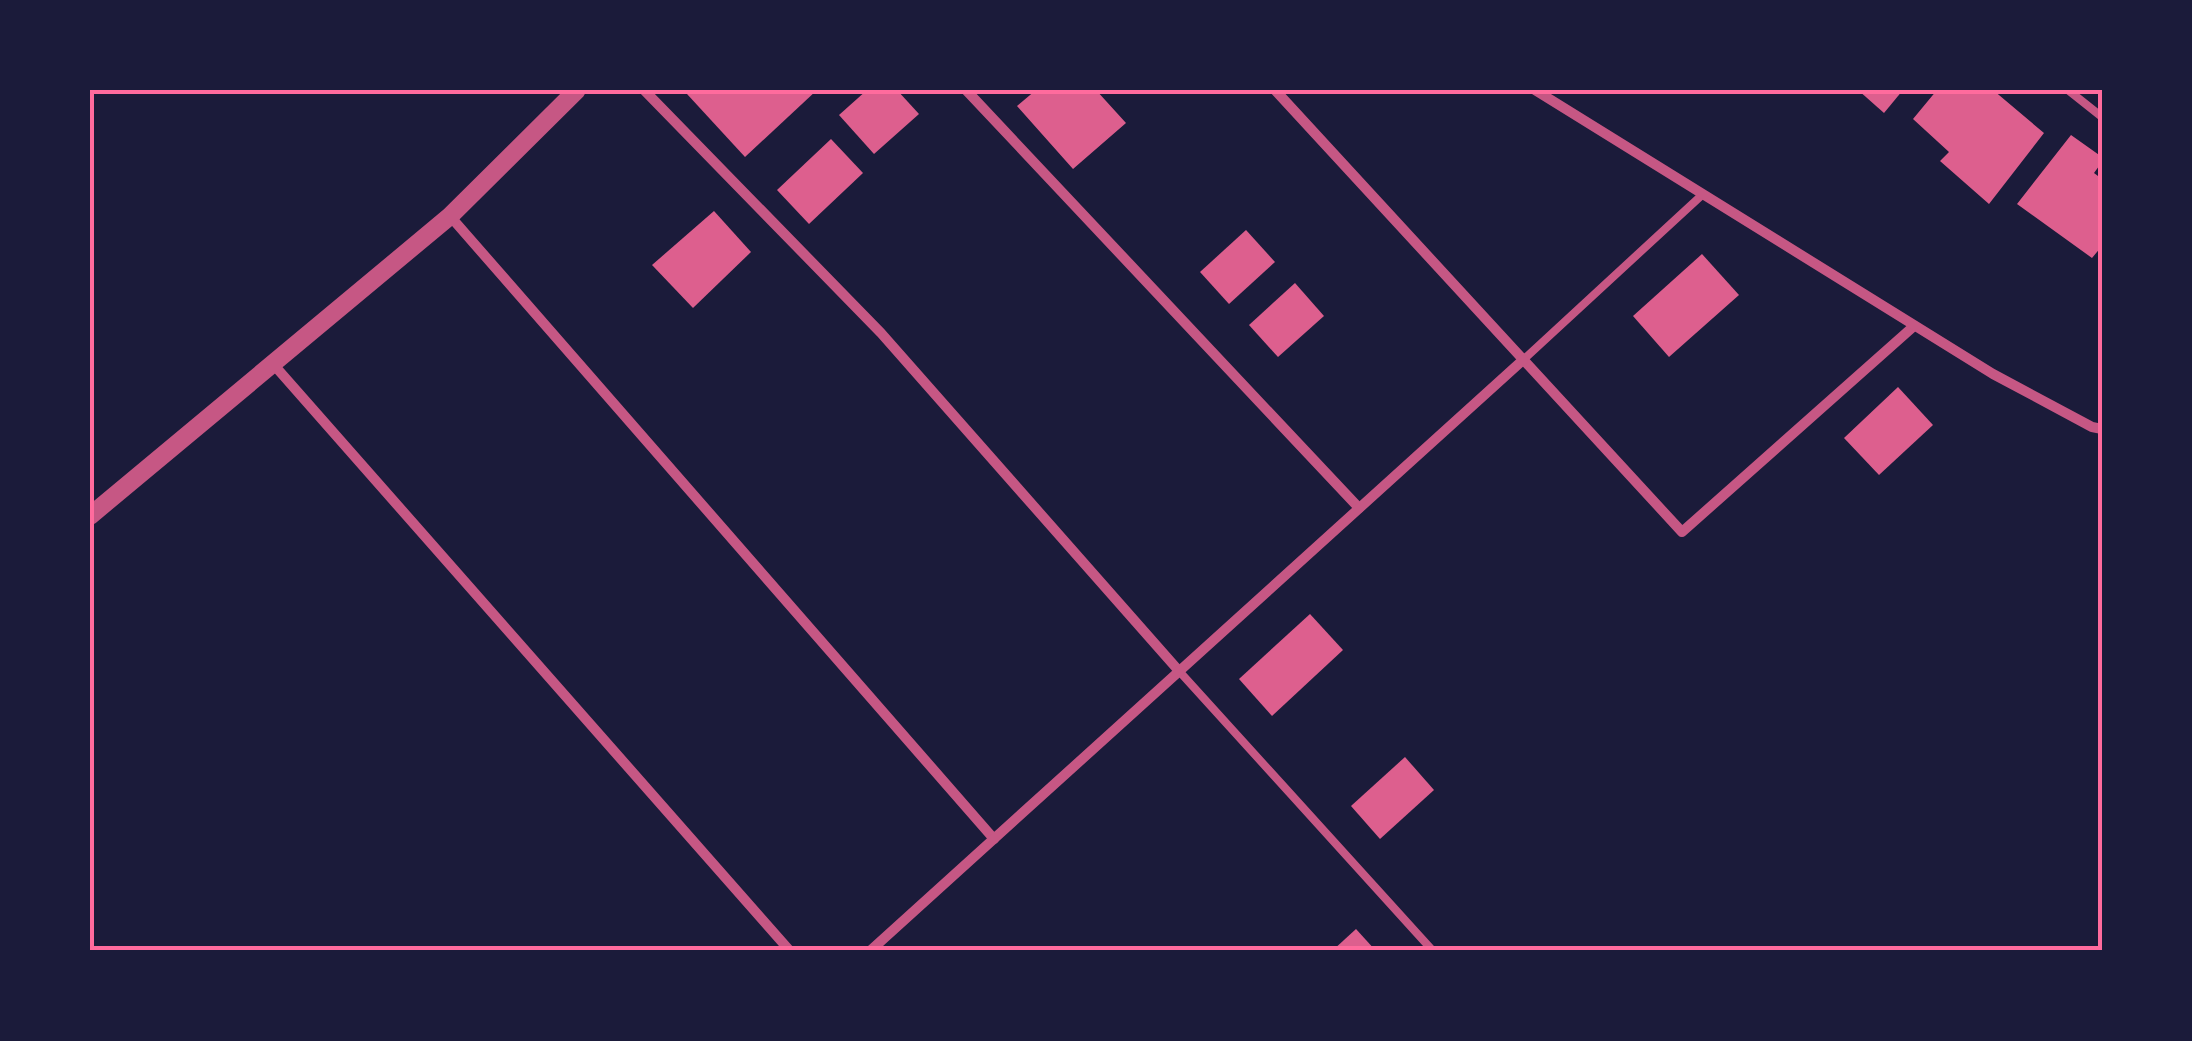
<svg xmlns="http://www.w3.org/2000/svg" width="2192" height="1041" font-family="'Noto Sans',sans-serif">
	<rect width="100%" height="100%" fill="#1b1b3a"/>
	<g fill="#dd5f8e">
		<polygon points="691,90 817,90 745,157 687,94"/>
		<polygon points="867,90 897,90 919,114 874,154 839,115"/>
		<polygon points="1036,90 1088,90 1091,93 1096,90 1126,123 1073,169 1017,106"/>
		<polygon points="1858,90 1903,90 1884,113"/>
		<polygon points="1937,90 1993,90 2044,133 1989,204 1940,161 1949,152 1913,119"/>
		<polygon points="2071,135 2102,157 2102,162 2094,173 2102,179 2102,246 2092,258 2017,204"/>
		<polygon points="831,139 863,173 809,224 777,190"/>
		<polygon points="714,211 751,252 693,308 652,265"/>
		<polygon points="1246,230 1275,262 1229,304 1200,272"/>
		<polygon points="1702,254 1739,295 1669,357 1633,316"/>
		<polygon points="1295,283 1324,316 1278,357 1249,325"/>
		<polygon points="1898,387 1933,425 1879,475 1844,438"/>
		<polygon points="1310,614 1343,650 1272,716 1239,679"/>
		<polygon points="1405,757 1434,790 1380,839 1351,806"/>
		<polygon points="1356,929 1376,951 1332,951"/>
	</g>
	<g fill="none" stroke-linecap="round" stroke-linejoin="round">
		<g stroke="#c65784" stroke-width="8">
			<polyline points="2068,90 2102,117"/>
			<polyline points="1523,360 1702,195"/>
			<polyline points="1179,671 1433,951"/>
		</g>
		<g stroke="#c65784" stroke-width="10">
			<polyline points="644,90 881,333 1179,671"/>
			<polyline points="966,90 1359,508"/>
			<polyline points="1275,90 1682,532 1914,326"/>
			<polyline points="1535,90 1993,374 2092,427 2102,429"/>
			<polyline points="450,216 994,839"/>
			<polyline points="274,365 790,951"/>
			<polyline points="870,951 1523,360"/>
		</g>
		<polyline stroke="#c65784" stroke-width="18" points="90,516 450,216 577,90"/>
	</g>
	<rect width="2192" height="1041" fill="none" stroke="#1b1b3a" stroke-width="185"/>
	<rect x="92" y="92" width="2008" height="856" fill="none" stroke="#ff6b9d" stroke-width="4"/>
</svg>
